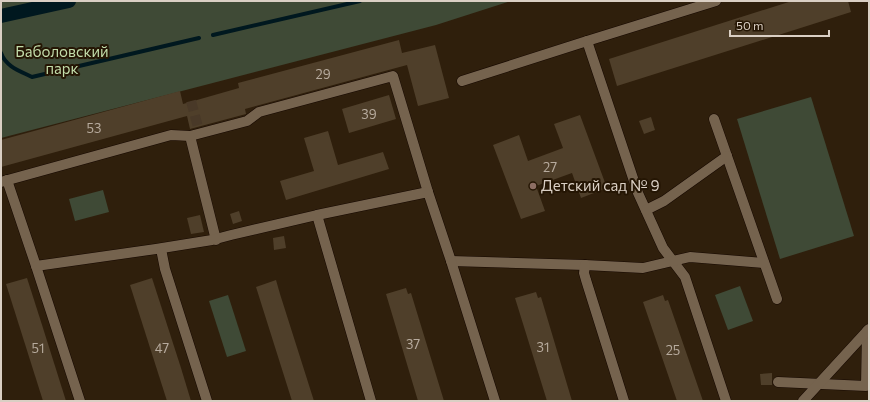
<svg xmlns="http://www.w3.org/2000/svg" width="870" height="402" font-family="Commissioner,sans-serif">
	<rect width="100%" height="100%" fill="#2f1f0c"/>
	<g fill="#3f4a36">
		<polygon points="1,1 511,1 436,25 1,138"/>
		<polygon points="811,97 854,236 780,259 737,119"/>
		<polygon points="103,190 109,212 75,221 69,199"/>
		<polygon points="740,286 753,321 728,330 715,295"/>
		<polygon points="228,295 246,351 227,357 209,301"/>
	</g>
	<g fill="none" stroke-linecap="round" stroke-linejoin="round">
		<g stroke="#00181f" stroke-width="4">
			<polyline points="213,35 360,1"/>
			<path d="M1,53C6,67 20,71 32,77L199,38"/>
		</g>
		<polyline stroke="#00181f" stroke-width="14" points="1,16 69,1"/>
	</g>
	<g fill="#4f3f2a">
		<polygon points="792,1 848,1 851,12 617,86 609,59"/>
		<polygon points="399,40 402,53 435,45 449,98 418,106 407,65 245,109 246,114 190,129 187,116 1,167 1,140 180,91 183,104 239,88 238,83"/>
		<polygon points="389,95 396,119 349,133 342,109"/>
		<polygon points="580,115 607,188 581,198 572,173 536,186 545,211 521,219 493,145 519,135 528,161 563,148 554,124"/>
		<polygon points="651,117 655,130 644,134 639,121"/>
		<polygon points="328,131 338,165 383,152 389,169 286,200 280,181 314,171 304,138"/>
		<polygon points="239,211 242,221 233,224 230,214"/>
		<polygon points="200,215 204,232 191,234 187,218"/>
		<polygon points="284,236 286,248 274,250 273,238"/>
		<polygon points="27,278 43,328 66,401 43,401 6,284"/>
		<polygon points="152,278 181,368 191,401 167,401 130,285"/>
		<polygon points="276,280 280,294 314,401 292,401 256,287"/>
		<polygon points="406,288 408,294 411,293 444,401 418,401 386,294"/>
		<polygon points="536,292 538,298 541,297 572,401 547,401 515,298"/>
		<polygon points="663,295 665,301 668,300 703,401 677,401 643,302"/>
		<polygon points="772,373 772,385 761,385 760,374"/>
	</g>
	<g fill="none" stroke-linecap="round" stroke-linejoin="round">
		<polyline stroke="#493928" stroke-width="10" stroke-dasharray="10 5" stroke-linecap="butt" points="191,101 198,127"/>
		<defs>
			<g id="minor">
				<polyline points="716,1 587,41 638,193 663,248 685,277 726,401"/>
				<polyline points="462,81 587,41"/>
				<polyline points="714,119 777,299"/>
				<polyline points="190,136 216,240"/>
				<polyline points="7,180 36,266 80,401"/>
				<polyline points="1,182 171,135 190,136 247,121 259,112 393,76 428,192"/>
				<polyline points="646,210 664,201 727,156"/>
				<polyline points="317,215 371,401"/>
				<polyline points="161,249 165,269 207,401"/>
				<polyline points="451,261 585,265 643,268 690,257 764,263"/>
				<polyline points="585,265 584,273 586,280 624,401"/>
				<polyline points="36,266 156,249 212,240 231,235 317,215 428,192 451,261 495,401"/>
				<polyline points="778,382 866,386 867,331"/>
				<polyline points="803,401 869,329"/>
			</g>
		</defs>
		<use href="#minor" stroke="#160800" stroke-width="11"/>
		<use href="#minor" stroke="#75634e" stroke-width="10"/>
	</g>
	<circle fill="#8d6e63" stroke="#251604" stroke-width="1.5" cx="533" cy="186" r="4"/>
	<g text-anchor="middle" stroke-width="4" stroke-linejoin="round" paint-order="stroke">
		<g font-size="13" fill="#b7ab9e">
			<text x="323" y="79">29</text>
			<text x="369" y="119">39</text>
			<text x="94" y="133">53</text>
			<text x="550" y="172">27</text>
			<text x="413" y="349">37</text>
			<text x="543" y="352">31</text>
			<text x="38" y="353">51</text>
			<text x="162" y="353">47</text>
			<text x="673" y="355">25</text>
		</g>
		<g font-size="15" fill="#c2dcaa" stroke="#251604">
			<text x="62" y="57">Баболовский<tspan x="62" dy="17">парк</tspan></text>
		</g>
		<g font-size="15" fill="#dacfc4" stroke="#251604" text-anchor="start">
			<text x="541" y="191">Детский сад № 9</text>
		</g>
	</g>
	<rect width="870" height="402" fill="none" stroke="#dacfc4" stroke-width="4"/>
	<path d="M730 30v6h99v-6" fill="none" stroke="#dacfc4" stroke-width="2"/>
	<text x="736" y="30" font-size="12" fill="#dacfc4" stroke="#251604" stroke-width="3" paint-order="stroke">50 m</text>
</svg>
